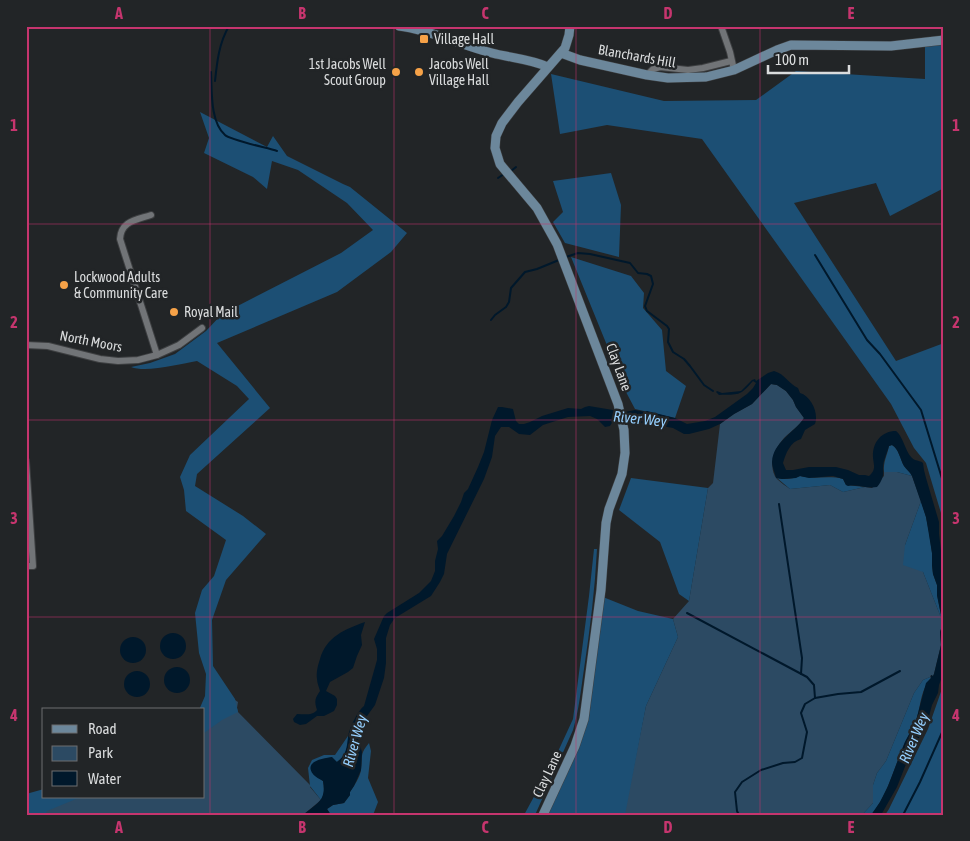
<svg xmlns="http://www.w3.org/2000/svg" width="970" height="841" font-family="'Asap Condensed',sans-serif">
	<rect width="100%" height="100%" fill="#222527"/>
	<g fill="#2c4a63">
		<path d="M771,384L777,385L786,391L793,400L796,407L804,418C798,427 791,431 784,438C775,448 767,467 777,479C781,483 786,486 790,489L830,485L843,492L865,487L872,488L884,476V472H897L912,476L921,501L905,545L923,572L942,620V626L940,632L941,645L934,674L933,676L931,675L930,677L923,680L914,693L886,761L877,773L873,785V803L862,815H624L646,706L678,637L673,619L689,601L708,488L713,483L720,424L734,414L752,404Z"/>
		<polygon points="235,700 238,702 237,708 238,712 311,786 310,787 321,800 303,815 32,815 78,797 204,797 204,728"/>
	</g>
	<g fill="#1c4f74">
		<polygon points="944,42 944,188 890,216 876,183 794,203 896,361 944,343 944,523 926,463 914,448 891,404 702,139 607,125 560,134 551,74 664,101 756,100 796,71 925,79 925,45"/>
		<path d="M200,112L267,147L273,136L287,156L343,184L350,187L407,233L391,252L337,292L217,343L270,408L197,474L195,486L243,516L266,534L226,580L212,620L213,666L235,699L238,712L222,720L204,733V710H199L205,696L206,674L199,653L195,613L202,590L214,576L226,540L186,511L184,490L180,477L190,455L249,399L237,386L197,361C180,364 146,373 131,367L150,363L175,354L206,331L222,314L341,253L373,230L347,203L298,170L272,161L267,189L253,177L204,153L209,138Z"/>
		<polygon points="611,173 621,205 619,257 565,243 553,222 563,212 553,181"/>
		<polygon points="571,257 631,276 644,293 643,308 662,330 666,371 686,386 675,418 635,409 626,392"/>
		<path d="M892,445C899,449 900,459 904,466C907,470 910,472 912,476L897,472H884C883,462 887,456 889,446Z"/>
		<path d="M800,476C814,480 828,475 843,479L846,485L865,487L843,492L830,485L790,489L777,478C784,480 793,479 800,476Z"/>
		<polygon points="631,478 708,488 689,601 679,594 660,542 619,510"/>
		<polygon points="921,501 926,517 929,532 932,553 932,565 933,574 937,585 937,595 942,620 923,572 903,565 905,545"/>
		<path d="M594,549H597C595,589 590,629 584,669C581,689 579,710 573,730L535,815H524L555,758L573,719L589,596Z"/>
		<polygon points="603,597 638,611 673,619 678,637 646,706 625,815 547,815 581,740"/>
		<path d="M930,677L931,678C921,689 921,704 917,717C915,726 909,734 905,742C894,766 889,794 871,815H862L873,803V785L877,773L886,761L914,693L923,680Z"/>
		<polygon points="944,683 944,815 885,815 889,809 928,729"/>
		<path d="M348,736C349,762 332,764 313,774L323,781C324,788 325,794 321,800L310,786L308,768L312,760L324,755H335Z"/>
		<path d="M369,743L371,751L368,778L378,802L373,815H331L327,809L333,805L344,803L350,795V792C354,786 360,777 361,770C363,756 359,755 369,743Z"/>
		<polygon points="44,789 44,797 88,797 76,799 47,811 45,815 26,815 26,794"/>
	</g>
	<g fill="#00182b">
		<path d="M774,371C785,374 789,384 798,388L800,393C811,396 819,413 815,424L805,430L801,439C790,442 786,453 783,463L786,470H793L809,467H836L848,470L859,475H865L869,476C876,470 874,466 873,458C872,443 881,431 896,431C904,437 906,456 915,460C918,461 921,461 923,463L924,470L926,478L939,522V534L944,576V671L939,685L938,693L932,705L928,720L908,759L897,787L881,815H871L880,802L888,786L905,742L916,721L926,683L931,678V675L933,676L934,674L941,645L940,632L942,626V620L937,595V585L933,574L932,565V553L926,517L912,476C910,472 907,470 904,466C900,459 899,449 892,445L889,446C888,450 886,454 885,458C880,471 888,473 877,487C867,489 858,484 848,486L846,485L843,479L833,476L809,478L800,476L796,478L782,479L776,478C775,473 772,467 772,462C773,442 794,433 804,418L796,407L793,400L786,391L777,385L771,384L752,404L734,414L720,424L709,429L689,434H684L673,428L662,426L658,424L631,422H617L613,421L610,426L605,427L597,419L590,416L568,417L543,425L530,435L519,434L509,427H501L495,436L492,457L484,479L447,554L444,574L440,582L431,596L395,618L390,625L386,638V663L384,678L375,705L362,723L358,735V739L362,752L361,770L354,786L350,792V795L344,803L333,805L327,809L331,815H303C316,804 327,801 323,781C320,779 315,777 313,774C303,761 325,758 332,757L337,762C346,756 347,747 348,737C349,729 358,710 364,706L377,660V649L374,639L384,616L387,613L419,593L431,581L435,571V561L438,549L437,541L442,536L454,516L461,502L464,493L468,489L478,467L484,452L492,420L498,407H502L513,409L516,421L519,424H524L530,422L542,416L568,408L581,409L585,407L589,406L625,412L635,410L645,412L647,411L675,418L687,424L705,421L715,417L747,394L753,388L756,383L753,381C739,397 739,394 719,395L716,392L717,391L722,393L741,391L752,380L755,379L756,381L768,373Z"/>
		<path d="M365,622L361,635L362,645L357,656L353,668L348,672L330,682L326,691L335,696L337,699V705L334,711L324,716H317L306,724L300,725L294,722L293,719L297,714C304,714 312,716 317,710C314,701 315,698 320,691C319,687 317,683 317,679C316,672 318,665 320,659C326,637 345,629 365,622Z"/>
		<circle cx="173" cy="646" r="13"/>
		<circle cx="133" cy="650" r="13"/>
		<circle cx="177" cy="680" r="13"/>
		<circle cx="137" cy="684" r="13"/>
	</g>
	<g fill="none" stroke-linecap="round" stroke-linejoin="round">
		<g stroke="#00182b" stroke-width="2">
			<path d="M211,72C212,91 210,122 225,135C230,140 268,148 277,151"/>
			<path d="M215,81C217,62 219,43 229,26"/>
			<polyline points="511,171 516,167"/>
			<polyline points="498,178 504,174"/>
			<polyline points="815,255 867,340 880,354 921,410 944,485"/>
			<polyline points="566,257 578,253 590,254 630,263 638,273 647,274 651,276 653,284 645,306 647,311 667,326 669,329 668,342 673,352 684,359 690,366 704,385 713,391"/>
			<polyline points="491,320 495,315 506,307 509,302 511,288 525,272 537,269 559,260"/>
			<polyline points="779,504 802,658 801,674"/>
			<polyline points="687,613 807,677 814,685 815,698"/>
			<polyline points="739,815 737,811 735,792 742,782 761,770 783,763 795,762 802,758 807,732 801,713 805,704 815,698 838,694 861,692 900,671"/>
			<polyline points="903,815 920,782 944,728"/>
		</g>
		<defs>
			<g id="street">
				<polyline points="721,26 730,52 734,70"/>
				<polyline points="647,75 653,69 660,67 688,70 703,68 731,61"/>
				<path d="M151,215C136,220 121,221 120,239L157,355"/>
				<polyline points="26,345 48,346 100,359 118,361 138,360 157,355 179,345 202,328"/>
				<polyline points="26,461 33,566 26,566"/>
			</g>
			<g id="secondary">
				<path d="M399,26C431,30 461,45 492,53C511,58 531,59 548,67"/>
				<polyline points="561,53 580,60 647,75 668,78 706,77 734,70 777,50 791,45 891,46 944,40"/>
				<polyline points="543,815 575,746 584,719 601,590 606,523 609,509 622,474 625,453 624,430 618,404 557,244 537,208 500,164 495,148 496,136 502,123 518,102 565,48 569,35 570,26"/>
			</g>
		</defs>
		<use href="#street" stroke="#3d3f41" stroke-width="8"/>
		<use href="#secondary" stroke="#3d3f41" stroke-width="10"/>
		<use href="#street" stroke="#717477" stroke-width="6"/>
		<use href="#secondary" stroke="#6c879b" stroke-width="9"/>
	</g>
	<path fill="none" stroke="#c6356e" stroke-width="1" stroke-opacity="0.55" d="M210,26V815M394,26V815M576,26V815M760,26V815M26,224H944M26,420H944M26,617H944"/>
	<g fill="#f6a248" stroke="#222527" stroke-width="2">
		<rect x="419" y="34" width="10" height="10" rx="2.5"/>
		<circle cx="396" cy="72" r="5"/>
		<circle cx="419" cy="72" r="5"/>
		<circle cx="64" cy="285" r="5"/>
		<circle cx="174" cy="312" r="5"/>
	</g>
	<g text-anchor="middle" stroke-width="5" stroke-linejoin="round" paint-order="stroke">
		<g font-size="14" fill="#dadcdd" stroke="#222527" text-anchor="start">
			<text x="434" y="44">Village Hall</text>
			<text x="386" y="69" text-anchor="end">1st Jacobs Well<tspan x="386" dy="16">Scout Group</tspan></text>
			<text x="429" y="69">Jacobs Well<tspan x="429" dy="16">Village Hall</tspan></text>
			<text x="74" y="282">Lockwood Adults<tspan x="74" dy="16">&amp; Community Care</tspan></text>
			<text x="184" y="317">Royal Mail</text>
		</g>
		<g font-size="14" fill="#dadcdd" stroke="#222527">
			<text transform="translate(637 56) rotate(10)" y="5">Blanchards Hill</text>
			<text transform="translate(91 341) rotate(11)" y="5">North Moors</text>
			<text transform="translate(619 367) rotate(70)" y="5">Clay Lane</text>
			<text transform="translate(547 774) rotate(-65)" y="5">Clay Lane</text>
		</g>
		<g font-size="15" font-style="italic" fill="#94cefd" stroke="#222527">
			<text transform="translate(640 419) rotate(6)" y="5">River Wey</text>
			<text transform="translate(914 738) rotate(-67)" y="5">River Wey</text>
			<text transform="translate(355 741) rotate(-74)" y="5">River Wey</text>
		</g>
	</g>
	<rect width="970" height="841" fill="none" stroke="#222527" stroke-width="55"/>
	<rect x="42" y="708" width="162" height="90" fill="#222527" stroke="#6c6e70"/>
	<rect x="52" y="725" width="25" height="8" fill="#6c879b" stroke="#6c6e70"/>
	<text x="88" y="734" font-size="15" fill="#dadcdd">Road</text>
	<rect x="52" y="746" width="25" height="15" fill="#2c4a63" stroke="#6c6e70"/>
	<text x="88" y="758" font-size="15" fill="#dadcdd">Park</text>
	<rect x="52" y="771" width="25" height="15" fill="#00182b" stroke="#6c6e70"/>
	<text x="88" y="784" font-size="15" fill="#dadcdd">Water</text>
	<path d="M768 65v8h81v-8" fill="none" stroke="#dadcdd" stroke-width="2.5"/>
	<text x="775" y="65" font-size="15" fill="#dadcdd" stroke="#222527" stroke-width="4" paint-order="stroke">100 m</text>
	<rect x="28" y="28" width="914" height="786" fill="none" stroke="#c6356e" stroke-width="2"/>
	<g font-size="16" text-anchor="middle" font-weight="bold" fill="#c6356e">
		<text x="119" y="19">A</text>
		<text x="302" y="19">B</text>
		<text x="485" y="19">C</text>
		<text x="668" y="19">D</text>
		<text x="851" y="19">E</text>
		<text x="14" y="131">1</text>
		<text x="956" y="131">1</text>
		<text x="14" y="328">2</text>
		<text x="956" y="328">2</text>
		<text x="14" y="524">3</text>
		<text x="956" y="524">3</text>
		<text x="14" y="721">4</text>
		<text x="956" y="721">4</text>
		<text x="119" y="833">A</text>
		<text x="302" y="833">B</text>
		<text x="485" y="833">C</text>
		<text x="668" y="833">D</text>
		<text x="851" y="833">E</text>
	</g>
</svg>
